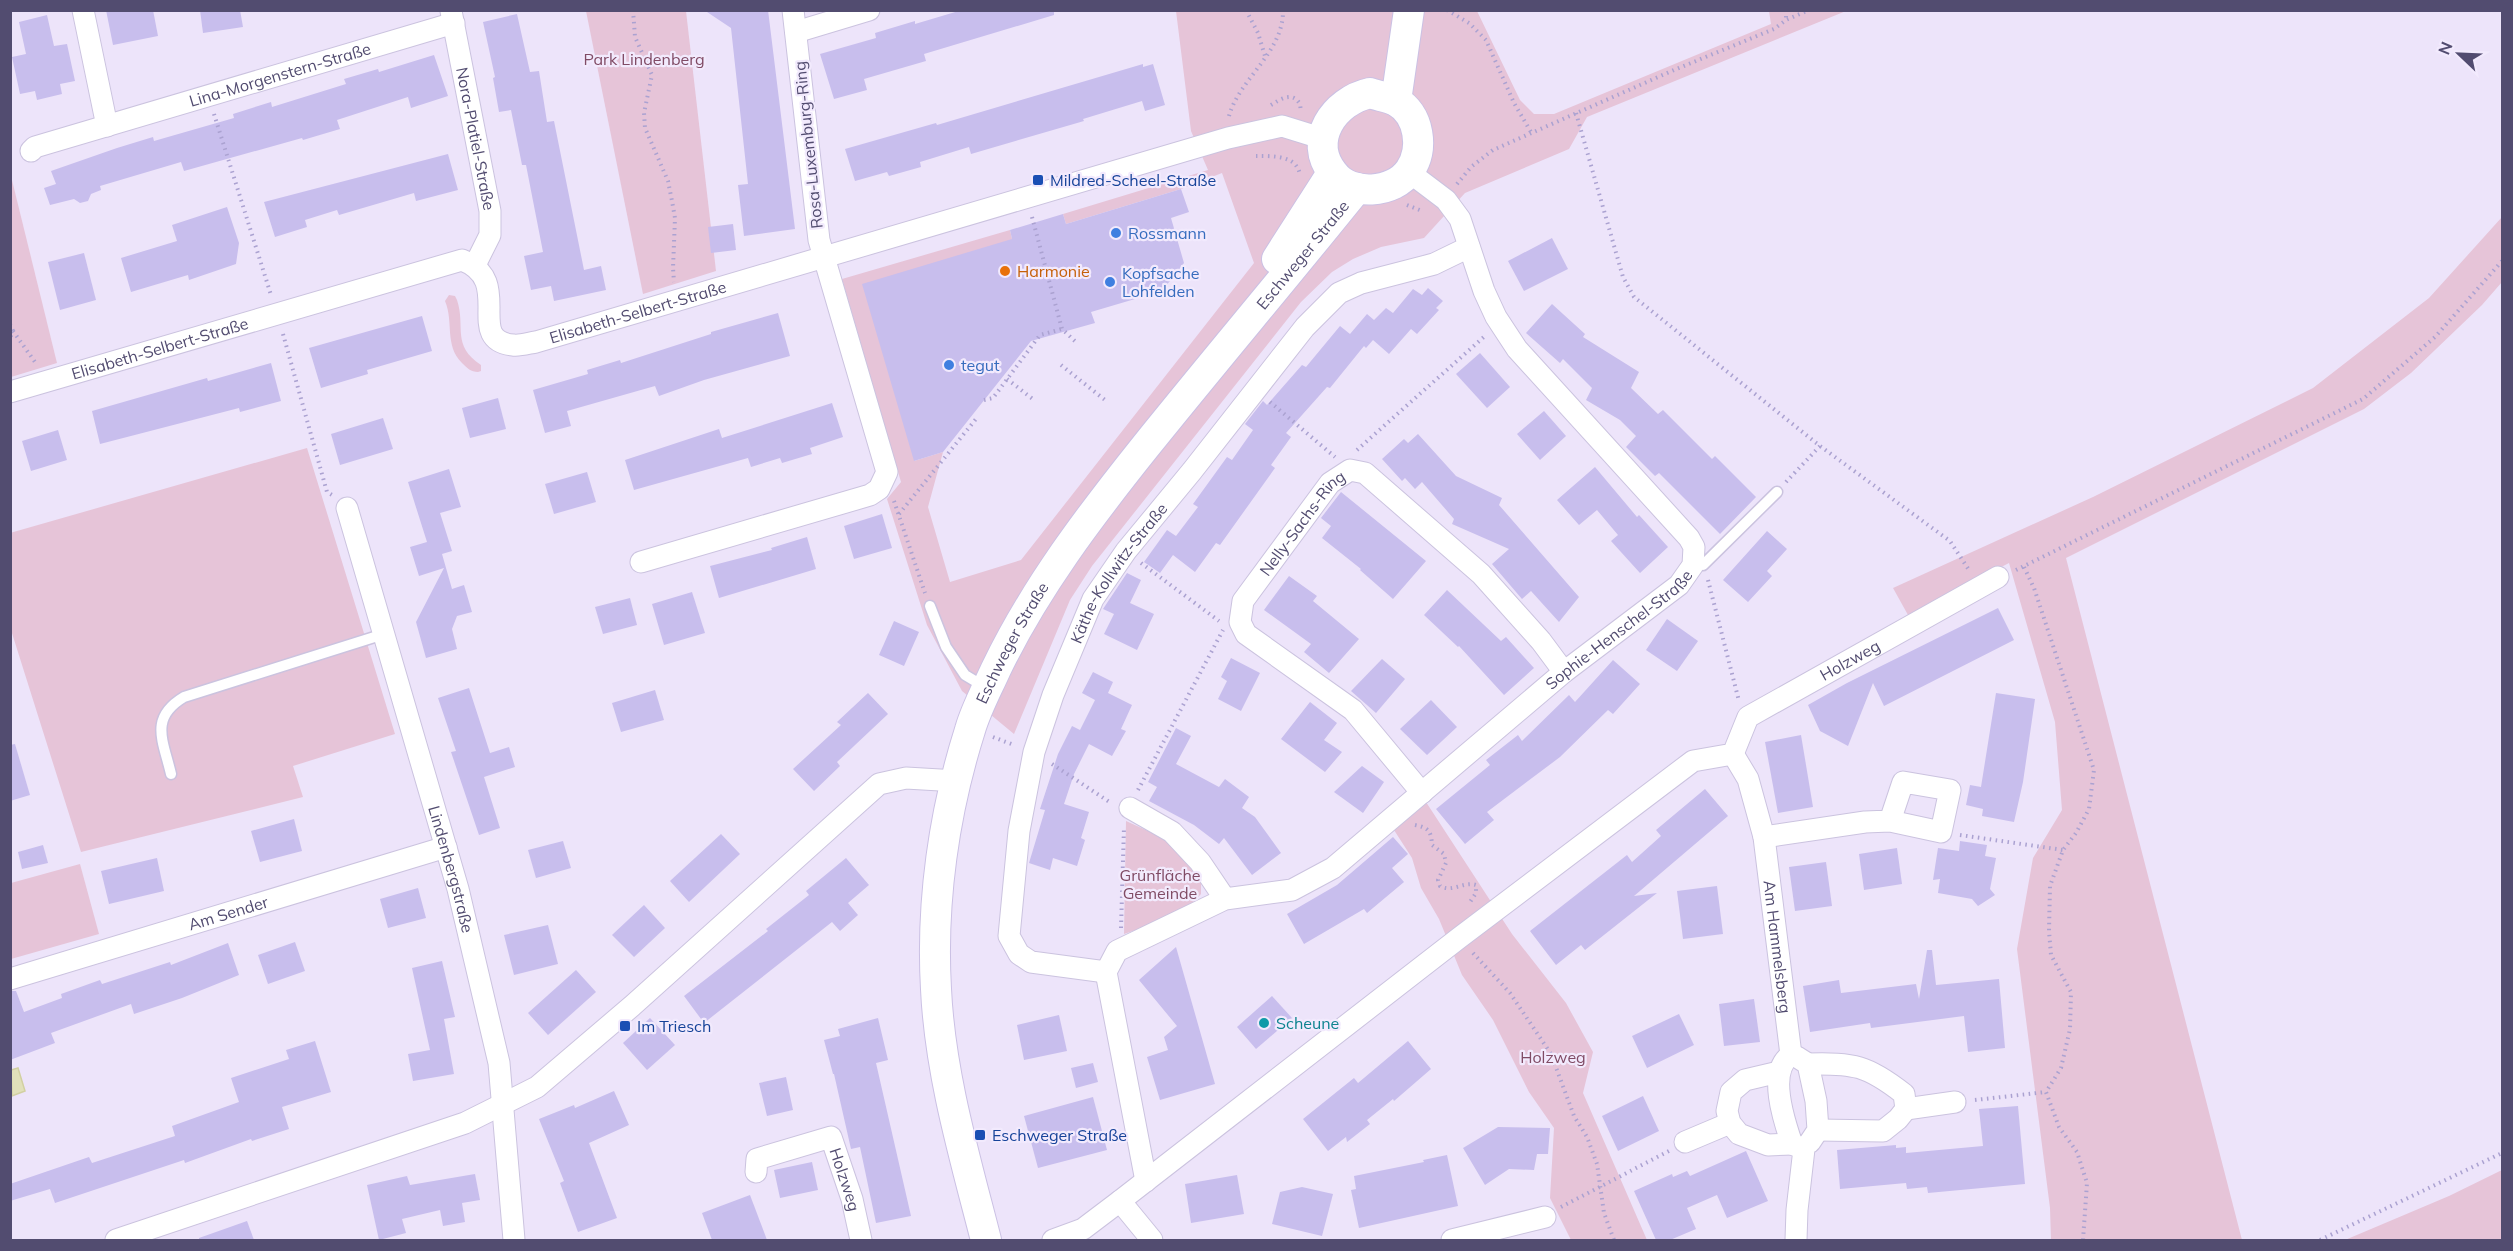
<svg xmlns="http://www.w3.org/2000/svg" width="2513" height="1251" font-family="Mulish,sans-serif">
	<rect width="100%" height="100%" fill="#ede4fa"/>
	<g fill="#e6c4d8">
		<polygon points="586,11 686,11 716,271 643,294"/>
		<polygon points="1176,11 1477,11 1520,100 1534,114 1554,114 1771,24 1769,11 1846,11 1587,117 1569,149 1465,193 1424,238 1381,247 1353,259 1332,272 1301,302 1092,566 1070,600 1014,734 962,691 927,625 887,499 901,482 842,279 1010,230 1012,239 914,461 943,452 928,507 950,582 1021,560 1254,263 1222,173 1181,189 1066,224 1063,214 1208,170 1191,131"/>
		<polygon points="10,172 57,363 11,377 10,377"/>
		<polygon points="2502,217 2502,282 2482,305 2411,373 2364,409 2066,558 2242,1240 2051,1240 2050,1208 2017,949 2033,858 2062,810 2055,722 2009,563 1908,615 1893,588 2093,497 2313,388 2429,298"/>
		<path d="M449,295L455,296L457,300C466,327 451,345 481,365V371L478,372C471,372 467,368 462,363C444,345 454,322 445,301Z"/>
		<polygon points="307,448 395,734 293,766 303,797 81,852 11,630 10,533"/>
		<polygon points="1426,802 1512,934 1566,1003 1593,1052 1583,1093 1647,1240 1571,1240 1550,1198 1554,1128 1529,1092 1493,1020 1462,975 1439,919 1421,888 1412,858 1394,830"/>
		<polygon points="1126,821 1168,840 1201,879 1201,894 1183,914 1124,934"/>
		<polygon points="80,864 99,934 11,959 11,883"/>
		<polygon points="2502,1170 2502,1240 2345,1240 2449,1196"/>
	</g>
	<polygon fill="#e1e0ba" stroke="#d2d0a2" stroke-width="1.5" points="18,1068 25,1091 12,1096 11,1070"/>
	<g fill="#c8beed">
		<polygon points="106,10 153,10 158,36 113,45"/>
		<polygon points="200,10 240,10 243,27 203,33"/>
		<polygon points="704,10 768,10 795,229 744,236 738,185 748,184 731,28"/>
		<polygon points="962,10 1054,10 1054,15 924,54 926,61 864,79 867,90 834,99 820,54 876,38 875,33 915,21 915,24"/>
		<polygon points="517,14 530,72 539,71 547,122 554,121 584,270 601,266 606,290 554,301 551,286 531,290 524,256 543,252 526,165 522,165 511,110 499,112 493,78 495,77 483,22"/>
		<polygon points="47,15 54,46 67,44 75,81 60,84 62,94 37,100 35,91 20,94 12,57 26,54 19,22"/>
		<polygon points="434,55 448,96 411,108 408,97 337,120 340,129 303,140 302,138 184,171 181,162 100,186 101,190 91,194 88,201 80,203 74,199 50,205 44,188 56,184 51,171 117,148 153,137 154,141 234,118 233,114 271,102 272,107 346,84 344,79 378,69 379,72"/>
		<polygon points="1143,64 1143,67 1153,64 1165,105 1145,111 1142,101 1083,119 1084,121 971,154 969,147 920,162 921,167 889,176 887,172 855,181 845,149 936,123 937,125"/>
		<polygon points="448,154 458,190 416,201 414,193 339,215 337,210 305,220 307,227 275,237 264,202"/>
		<polygon points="1181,189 1189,212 1171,218 1184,263 1162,291 1091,312 1095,323 1031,341 943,452 914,461 862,284 1012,239 1010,230 1063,214 1066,224"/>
		<polygon points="227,207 239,243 236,264 189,280 188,275 131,292 121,258 177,241 172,225"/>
		<polygon points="733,224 736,250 711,253 708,227"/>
		<polygon points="1552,238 1568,269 1524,291 1508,261"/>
		<polygon points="84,253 96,300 60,310 48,262"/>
		<polygon points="1428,288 1443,301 1436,308 1439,310 1417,334 1411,329 1389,354 1373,340 1366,348 1364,346 1330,388 1327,387 1286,433 1291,437 1271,465 1275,468 1220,545 1216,543 1195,572 1173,555 1160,573 1144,562 1167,530 1176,536 1198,507 1193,504 1227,457 1232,460 1253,430 1245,424 1263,401 1267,405 1302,365 1306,367 1340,326 1350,334 1367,314 1374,320 1386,308 1393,313 1413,289 1422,295"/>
		<polygon points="1552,304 1585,334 1583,337 1639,372 1631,388 1658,414 1663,410 1712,459 1715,456 1756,497 1720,534 1659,473 1655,476 1626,447 1636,436 1620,420 1586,400 1592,388 1563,359 1560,363 1526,333"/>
		<polygon points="778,313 790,356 704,380 659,396 655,386 567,411 571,426 545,433 533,390 588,374 587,370 620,360 621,363 711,334 711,332"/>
		<polygon points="422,316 432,351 367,370 368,374 321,388 309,348"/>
		<polygon points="1480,353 1510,387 1487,408 1456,374"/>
		<polygon points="271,363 281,401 240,412 239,408 100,444 92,411 207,378 208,381"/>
		<polygon points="498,398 506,429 470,438 462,408"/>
		<polygon points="832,403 843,437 810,448 812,454 782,463 780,458 751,467 748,458 634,490 625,460 719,429 722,438"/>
		<polygon points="1544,411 1566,436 1540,460 1517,434"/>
		<polygon points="383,418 393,449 340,465 331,434"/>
		<polygon points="58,430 67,460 31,471 22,441"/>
		<polygon points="1418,434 1456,476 1502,498 1499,505 1579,597 1559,622 1531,591 1522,599 1492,564 1509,549 1452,524 1454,519 1422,482 1415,489 1405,478 1402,481 1382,459 1404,439 1408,443"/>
		<polygon points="1595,467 1637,517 1639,515 1668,547 1640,573 1611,541 1618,535 1597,510 1579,525 1557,500"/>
		<polygon points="449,469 461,507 440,513 452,551 442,554 452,589 464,585 472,612 457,616 452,629 457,649 426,658 416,622 444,568 419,576 410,547 427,542 408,482"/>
		<polygon points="587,472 596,502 554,514 545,484"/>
		<polygon points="1341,492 1426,561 1393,599 1360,570 1361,569 1322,538 1331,526 1321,518"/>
		<polygon points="882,514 892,548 854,559 844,526"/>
		<polygon points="1767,531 1787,549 1767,571 1772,576 1748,602 1723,580"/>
		<polygon points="807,537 816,569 719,598 710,566 772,550 771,548"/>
		<polygon points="1127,573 1141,580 1130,603 1154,614 1137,650 1104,634 1114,614 1103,609"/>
		<polygon points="1289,576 1317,596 1313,601 1359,639 1329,673 1304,652 1311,644 1264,610"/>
		<polygon points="1447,590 1501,641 1506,637 1534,668 1504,695 1459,646 1458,647 1424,615"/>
		<polygon points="692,592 705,633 664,645 652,604"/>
		<polygon points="630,598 637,625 603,634 595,607"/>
		<polygon points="1998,608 2014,640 1884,706 1873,683 1848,746 1820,731 1808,705 1847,683"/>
		<polygon points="1667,619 1698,641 1677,671 1646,650"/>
		<polygon points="894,621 919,632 904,666 879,655"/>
		<polygon points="1231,658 1260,673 1241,711 1218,699 1227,681 1221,677"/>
		<polygon points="1382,659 1405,679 1376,713 1351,691"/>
		<polygon points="1613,660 1640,684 1613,714 1608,710 1560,757 1487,812 1494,820 1465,844 1436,809 1490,765 1486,760 1518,735 1522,741 1569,695 1575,702"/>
		<polygon points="1093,672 1113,682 1108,693 1132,705 1121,729 1126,731 1112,756 1089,744 1074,774 1064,804 1089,812 1081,838 1085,840 1077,866 1053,858 1050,870 1029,863 1045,810 1040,809 1058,754 1072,726 1080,730 1095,700 1082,693"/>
		<polygon points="469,688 490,753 509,747 515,767 484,777 500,828 479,835 451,752 456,751 438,698"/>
		<polygon points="655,690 664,720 621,732 612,703"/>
		<polygon points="868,693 888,714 837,762 840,766 814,791 793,769 841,725 837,722"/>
		<polygon points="1996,693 2035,699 2023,782 2014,822 1982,816 1983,809 1966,805 1970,785 1981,787"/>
		<polygon points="1431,700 1457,727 1427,755 1400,729"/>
		<polygon points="1310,702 1337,723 1324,740 1342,752 1325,772 1281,739"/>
		<polygon points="1176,728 1191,736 1176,764 1219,787 1225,779 1249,797 1242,808 1255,817 1281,853 1252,875 1224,838 1219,844 1194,825 1149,801 1157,787 1148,782"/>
		<polygon points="1801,735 1813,807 1778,813 1765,742"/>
		<polygon points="15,744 30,795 10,801 10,745"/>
		<polygon points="1362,766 1384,782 1363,813 1334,792"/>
		<polygon points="1705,789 1728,816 1634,896 1657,893 1585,950 1581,945 1556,965 1530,931 1627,855 1632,862 1661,836 1656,830"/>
		<polygon points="294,819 302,851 260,862 251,831"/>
		<polygon points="721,834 740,854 689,902 670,881"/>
		<polygon points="1393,837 1408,854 1392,868 1404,882 1367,913 1364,909 1304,944 1287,914 1337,885"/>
		<polygon points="563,841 571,868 536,878 528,850"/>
		<polygon points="1960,841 1987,845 1985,856 1996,858 1990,889 1995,895 1978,906 1972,899 1938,893 1940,879 1933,880 1938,848 1959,851"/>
		<polygon points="43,845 48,863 22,869 18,852"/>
		<polygon points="1897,848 1902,884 1864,890 1859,854"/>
		<polygon points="157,858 164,891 109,904 101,871"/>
		<polygon points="846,858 869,885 848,903 858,915 840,931 832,922 704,1023 684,996 768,931 766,929 809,895 806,891"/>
		<polygon points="1826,862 1832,906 1795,911 1789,867"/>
		<polygon points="1717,886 1723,934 1683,939 1677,891"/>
		<polygon points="418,888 426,918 388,928 380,899"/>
		<polygon points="644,905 665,928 634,957 612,935"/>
		<polygon points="548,925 558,964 514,975 504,935"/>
		<polygon points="295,942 305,971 268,984 258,955"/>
		<polygon points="228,943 239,975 182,998 134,1014 131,1004 51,1033 55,1043 10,1060 10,991 16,991 24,1012 62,998 61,994 100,980 102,984 170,962 171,965"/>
		<polygon points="1176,947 1215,1084 1160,1100 1147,1057 1168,1050 1164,1037 1177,1026 1139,980"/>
		<polygon points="1927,950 1932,950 1936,985 1999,979 2005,1048 1968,1052 1964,1016 1871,1028 1870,1023 1810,1032 1803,986 1839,980 1841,993 1916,984 1919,999"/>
		<polygon points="442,961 455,1017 444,1019 454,1074 413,1081 408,1054 430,1050 412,968"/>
		<polygon points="576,970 596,992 548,1035 528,1013"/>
		<polygon points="1272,996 1292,1018 1256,1049 1237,1027"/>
		<polygon points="1754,999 1760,1042 1724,1046 1719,1004"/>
		<polygon points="1679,1014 1694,1045 1647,1068 1632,1036"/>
		<polygon points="1059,1015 1067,1051 1024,1060 1017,1025"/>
		<polygon points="650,1018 675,1045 647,1070 623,1043"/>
		<polygon points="878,1018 888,1060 876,1063 911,1216 876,1223 860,1147 851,1149 834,1074 833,1074 824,1040 840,1036 838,1029"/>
		<polygon points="315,1041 331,1092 282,1107 289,1129 252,1141 251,1139 185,1163 184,1160 55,1203 50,1189 10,1201 10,1184 89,1157 92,1163 175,1136 172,1126 239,1102 231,1078 289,1059 286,1050"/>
		<polygon points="1408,1041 1431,1069 1394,1101 1393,1099 1367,1120 1370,1124 1347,1142 1346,1137 1328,1151 1303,1119 1354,1078 1358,1083"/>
		<polygon points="1093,1063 1098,1082 1076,1088 1071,1068"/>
		<polygon points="786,1077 793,1110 767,1116 759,1083"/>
		<polygon points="614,1091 629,1125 589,1143 617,1218 578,1232 560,1183 564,1181 539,1119 574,1105 575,1108"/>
		<polygon points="1643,1096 1659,1131 1618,1151 1602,1116"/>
		<polygon points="1093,1097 1107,1150 1038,1168 1024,1116"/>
		<polygon points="2018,1106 2025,1184 1928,1193 1927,1187 1907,1189 1906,1183 1840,1189 1837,1150 1896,1145 1896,1148 1906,1147 1906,1153 1983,1146 1979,1109"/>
		<polygon points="1498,1127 1550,1128 1548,1154 1537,1154 1534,1170 1509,1169 1485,1185 1463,1148"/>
		<polygon points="1746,1151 1768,1201 1727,1218 1717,1195 1687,1208 1696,1229 1670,1240 1656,1240 1634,1191 1672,1174 1673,1177 1687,1171 1690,1176"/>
		<polygon points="1447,1155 1458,1206 1359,1228 1351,1190 1356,1189 1354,1176 1424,1162 1423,1160"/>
		<polygon points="812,1162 818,1190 780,1198 774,1170"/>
		<polygon points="475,1174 480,1200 462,1203 465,1222 443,1226 440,1210 402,1219 406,1233 379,1240 367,1185 407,1176 410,1185"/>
		<polygon points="1237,1175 1244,1214 1191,1223 1185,1184"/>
		<polygon points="1302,1187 1333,1194 1322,1236 1272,1224 1280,1192"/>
		<polygon points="750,1195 767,1240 712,1240 702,1213"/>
		<polygon points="247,1221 254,1240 199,1240 199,1238"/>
	</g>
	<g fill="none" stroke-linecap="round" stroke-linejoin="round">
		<defs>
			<g id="service">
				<polyline points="1703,565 1777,492"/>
				<polyline points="930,606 946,647 965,675 985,687"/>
				<path d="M171,774C163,740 149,718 184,697L384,634"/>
			</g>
			<g id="minor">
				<polyline points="83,10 107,126"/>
				<path id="s1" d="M451,11L490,211V235L475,265"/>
				<polyline points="796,32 869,10"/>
				<path id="s2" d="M31,151L35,147L454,23"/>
				<path id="s3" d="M10,392L462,260C516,281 463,340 513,345C520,346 529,343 536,342L1228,138L1282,126L1324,139"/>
				<path id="s4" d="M347,508L458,889L499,1063L514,1240"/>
				<polyline points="641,562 870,495 879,489 887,472 819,240 793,10"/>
				<path id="s5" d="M1733,754L1748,779L1764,837L1791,1055C1767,1071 1784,1121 1792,1144L1804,1149L1797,1210L1796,1240"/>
				<path id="s6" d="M1422,793L1353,710L1246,634L1240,622L1243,601L1330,483L1350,470L1365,473L1481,574L1541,641L1564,672"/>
				<polyline points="1130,808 1172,832 1200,862 1225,899"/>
				<polyline points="1764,837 1865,822 1890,821 1941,832 1950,790 1903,782 1890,821"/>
				<path id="s7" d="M1106,972L1031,962L1019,954L1009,936L1019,831L1034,752L1053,695L1093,599L1126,551L1192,471L1305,327L1339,293L1361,283L1434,264L1469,247"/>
				<path id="s8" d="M10,979L446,847"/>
				<polyline points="1797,1057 1808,1064 1816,1101 1818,1130 1810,1142"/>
				<path d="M1808,1064C1854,1063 1867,1065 1904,1094L1906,1109L1898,1119L1883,1131L1818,1130"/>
				<polyline points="1779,1072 1745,1080 1731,1092 1727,1111 1730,1123 1739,1134 1768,1145 1792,1144"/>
				<polyline points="1906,1109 1955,1102"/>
				<polyline points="1685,1142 1730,1123"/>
				<path id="s9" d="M756,1172L757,1159L831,1137L852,1199L861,1240"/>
				<path id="s10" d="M1146,1181L1106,972L1117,951L1225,899L1292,890L1333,868L1564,672L1679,585L1693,565L1694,547L1689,538L1517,349L1496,317L1484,291L1460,219L1446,200L1409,172"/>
				<polyline points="1120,1201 1152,1240"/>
				<polyline points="116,1240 465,1123 537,1087 632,1006 879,784 906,778 957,781"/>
				<path id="s11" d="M1053,1240L1083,1229L1120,1201L1459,938L1693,761L1733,754L1748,717L1998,577"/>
				<polyline points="1452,1240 1545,1217"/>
			</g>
			<g id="secondary">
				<path d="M1370,93C1378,96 1388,97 1396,101C1420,115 1424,149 1410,170C1394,194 1350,197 1333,173C1307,140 1334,101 1370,93Z"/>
				<polyline points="1396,101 1409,10"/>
				<polyline points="1277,259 1332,173"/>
				<path id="s12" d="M986,1240C965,1158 940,1074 936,989C931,902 944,812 970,730C976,709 987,689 996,669C1035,588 1089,517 1145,447C1215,360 1287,275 1357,188"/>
			</g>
		</defs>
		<use href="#service" stroke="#cbc3df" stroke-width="13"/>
		<use href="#minor" stroke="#cbc3df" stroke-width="23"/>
		<use href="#secondary" stroke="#cbc1e4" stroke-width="32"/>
		<g stroke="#aba2d1" stroke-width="4" stroke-dasharray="1.5 4.5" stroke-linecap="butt">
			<polyline points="633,10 635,37 652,75 644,113 645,128 668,181 672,201 675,218 673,268 674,282"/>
			<polyline points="1246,10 1258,33 1265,56"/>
			<polyline points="1447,10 1469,23 1486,40 1514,103 1531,132"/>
			<polyline points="1786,10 1786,20"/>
			<path d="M1271,105C1281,99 1292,91 1300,104L1301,112"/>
			<polyline points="1576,113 1623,277 1634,297 1820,446 1950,541 1969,570"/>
			<polyline points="214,114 271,295"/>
			<path d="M1229,116C1239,79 1284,52 1283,10"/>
			<path d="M1256,156C1273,156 1298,155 1300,176"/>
			<polyline points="1457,184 1471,167 1493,150 1674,70 1774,29 1786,20 1809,10"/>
			<polyline points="1407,205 1422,211"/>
			<polyline points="1032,217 1062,329 1078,344"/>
			<polyline points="10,324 13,331 10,338"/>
			<polyline points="13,331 35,362"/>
			<polyline points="283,334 327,492 332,495"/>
			<polyline points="1061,365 1105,400"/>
			<polyline points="1007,379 1034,400"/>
			<polyline points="984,400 993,398 1040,335 1062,329"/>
			<polyline points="1270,402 1335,457"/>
			<polyline points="1357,450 1486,335"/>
			<polyline points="1786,482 1820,446"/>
			<polyline points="894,501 925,593"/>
			<polyline points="899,514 976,419"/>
			<polyline points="1141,563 1219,621"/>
			<polyline points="2024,567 2034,588 2094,770 2089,809 2076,833 2063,850 2050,886 2049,931 2051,955 2071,992 2070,1029 2061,1068 2046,1092 2059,1127 2077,1152 2087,1183 2083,1240"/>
			<polyline points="2016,570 2363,399 2435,337 2502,261"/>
			<polyline points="1708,580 1739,701"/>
			<polyline points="993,737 1014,745"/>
			<polyline points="1052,764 1111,803"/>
			<polyline points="1138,790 1223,630"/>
			<path d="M1415,825C1429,828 1431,831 1432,845L1444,854L1446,863L1438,880L1440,886C1452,893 1464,881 1476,885V893L1470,902"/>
			<polyline points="1960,835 2063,850"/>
			<polyline points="1121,928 1124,827"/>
			<polyline points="1473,953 1510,993 1551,1054 1574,1116 1587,1137 1597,1164 1604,1213 1614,1240"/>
			<polyline points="1975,1100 2046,1092"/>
			<polyline points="1561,1207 1669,1151"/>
			<polyline points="2320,1240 2502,1153"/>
		</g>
		<use href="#service" stroke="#fff" stroke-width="10"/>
		<use href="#minor" stroke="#fff" stroke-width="21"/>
		<use href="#secondary" stroke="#fff" stroke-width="30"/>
	</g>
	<g fill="#1a4fb4" stroke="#f2eafd" stroke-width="2">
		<rect x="1032" y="174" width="12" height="12" rx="3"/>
		<rect x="619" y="1020" width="12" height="12" rx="3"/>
		<rect x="974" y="1129" width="12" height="12" rx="3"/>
	</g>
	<g fill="#3f7fe0" stroke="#f2eafd" stroke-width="2">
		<circle cx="1116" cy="233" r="6"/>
		<circle cx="1110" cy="282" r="6"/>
		<circle cx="949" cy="365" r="6"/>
	</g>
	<circle fill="#e8710a" stroke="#f2eafd" stroke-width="2" cx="1005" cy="271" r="6"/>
	<circle fill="#0f9aa8" stroke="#f2eafd" stroke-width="2" cx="1264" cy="1023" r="6"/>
	<g text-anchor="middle" stroke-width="4.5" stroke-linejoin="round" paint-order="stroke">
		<g font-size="16" fill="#804b65" stroke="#f2eafd">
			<text x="644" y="65">Park Lindenberg</text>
			<text x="1160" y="881">Grünfläche<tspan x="1160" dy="18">Gemeinde</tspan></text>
			<text x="1553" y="1063">Holzweg</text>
		</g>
		<g font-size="16" fill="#524c70" stroke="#f2eafd">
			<text dy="6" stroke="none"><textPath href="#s2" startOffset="261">Lina-Morgenstern-Straße</textPath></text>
			<text dy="6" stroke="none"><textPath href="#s1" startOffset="130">Nora-Platiel-Straße</textPath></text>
			<text transform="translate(808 145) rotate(-96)" y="6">Rosa-Luxemburg-Ring</text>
			<text dy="6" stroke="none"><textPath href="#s12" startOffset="1102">Eschweger Straße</textPath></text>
			<text dy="6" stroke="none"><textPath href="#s3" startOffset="711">Elisabeth-Selbert-Straße</textPath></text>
			<text dy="6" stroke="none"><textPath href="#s3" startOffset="156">Elisabeth-Selbert-Straße</textPath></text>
			<text dy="6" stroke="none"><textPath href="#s6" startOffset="372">Nelly-Sachs-Ring</textPath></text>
			<text dy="6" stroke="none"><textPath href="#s7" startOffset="496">Käthe-Kollwitz-Straße</textPath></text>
			<text dy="6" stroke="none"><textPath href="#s10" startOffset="843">Sophie-Henschel-Straße</textPath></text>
			<text dy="6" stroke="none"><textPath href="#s12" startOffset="616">Eschweger Straße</textPath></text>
			<text dy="6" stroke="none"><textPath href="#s11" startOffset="998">Holzweg</textPath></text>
			<text dy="6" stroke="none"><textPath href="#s4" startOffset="376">Lindenbergstraße</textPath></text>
			<text dy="6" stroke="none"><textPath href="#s8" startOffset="228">Am Sender</textPath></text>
			<text dy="6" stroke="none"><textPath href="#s5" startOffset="200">Am Hammelsberg</textPath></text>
			<text dy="6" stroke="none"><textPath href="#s9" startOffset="135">Holzweg</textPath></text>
		</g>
		<g font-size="16" fill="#164399" stroke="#f2eafd" text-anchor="start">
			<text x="1050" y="186">Mildred-Scheel-Straße</text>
			<text x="637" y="1032">Im Triesch</text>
			<text x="992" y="1141">Eschweger Straße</text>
		</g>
		<g font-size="16" fill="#366cbe" stroke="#f2eafd" text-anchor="start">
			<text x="1128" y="239">Rossmann</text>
			<text x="1122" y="279">Kopfsache<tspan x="1122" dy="18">Lohfelden</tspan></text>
			<text x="961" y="371">tegut</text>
		</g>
		<g font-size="16" fill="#c56008" stroke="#f2eafd" text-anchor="start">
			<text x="1017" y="277">Harmonie</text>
		</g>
		<g font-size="16" fill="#0d838f" stroke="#f2eafd" text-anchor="start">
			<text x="1276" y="1029">Scheune</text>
		</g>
	</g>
	<rect width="2513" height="1251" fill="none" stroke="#524c70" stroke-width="24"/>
	<g transform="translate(2459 54) rotate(293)" stroke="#f2eafd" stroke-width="4.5" paint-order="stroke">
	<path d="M0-4.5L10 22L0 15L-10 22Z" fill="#524c70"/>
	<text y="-9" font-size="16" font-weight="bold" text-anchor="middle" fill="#524c70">N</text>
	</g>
</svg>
